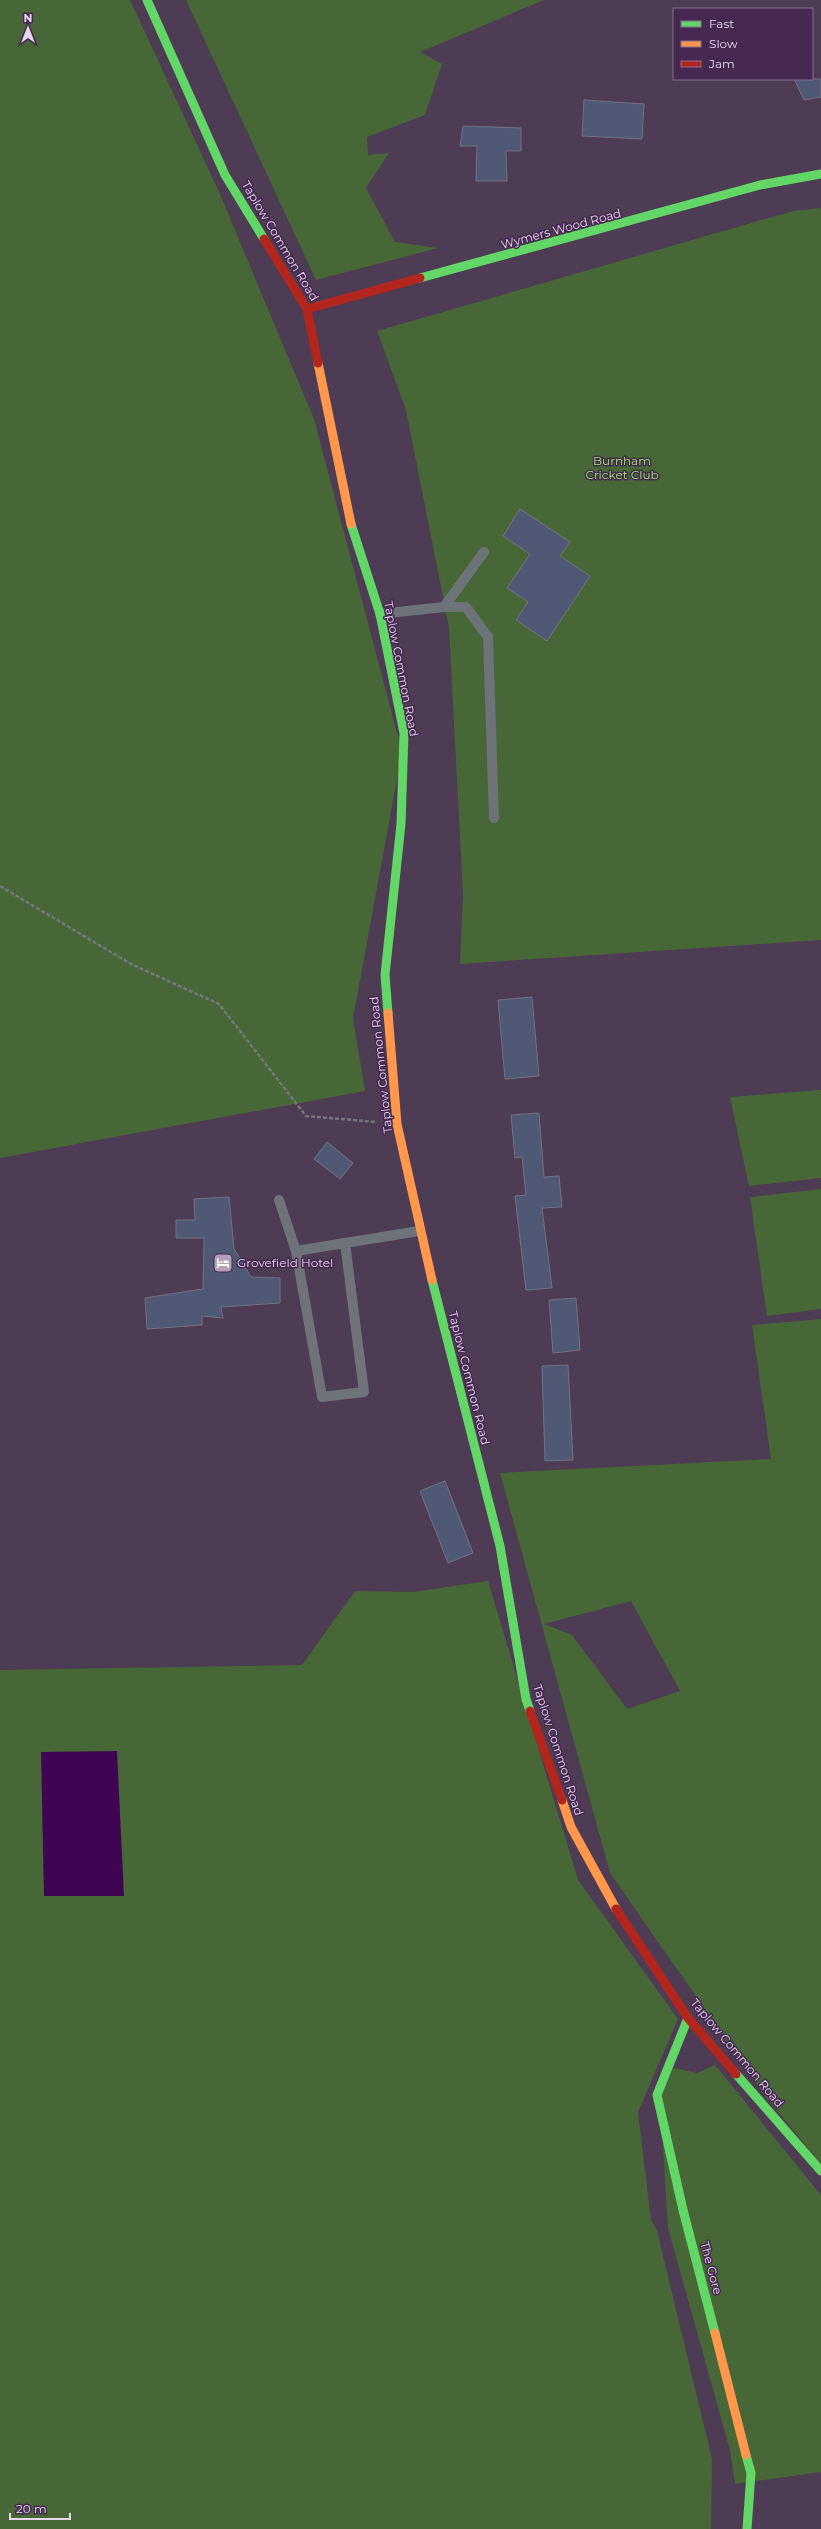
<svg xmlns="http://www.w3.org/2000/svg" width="821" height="2529" font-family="Montserrat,sans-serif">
	<rect width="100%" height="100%" fill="#4d3c53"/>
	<g fill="#476836" fill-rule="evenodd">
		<polygon points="0,0 130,0 219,192 314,419 402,752 353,1018 365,1091 0,1158"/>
		<polygon points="186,0 544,0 420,52 442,64 425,115 367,137 368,155 389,153 366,188 395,242 438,248 316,280"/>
		<polygon points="821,208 821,940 460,964 463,894 449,627 406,410 377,331 793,211"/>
		<polygon points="821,1090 821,1178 749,1186 730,1097"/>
		<polygon points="821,1189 821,1309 767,1316 750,1197"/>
		<path d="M821,1319V2164L766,2097L610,1873L500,1473L771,1459L752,1325ZM631,1601L680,1691L627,1709L572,1635L544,1624Z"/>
		<polygon points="488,1581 578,1880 678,2019 638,2112 651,2220 657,2231 712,2459 711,2529 0,2529 0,1670 302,1665 355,1591 413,1592"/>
		<polygon points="715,2065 821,2195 821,2472 735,2484 730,2450 668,2228 660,2099 673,2068 697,2073"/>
	</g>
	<polygon fill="#400552" points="117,1751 124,1896 44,1896 41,1752"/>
	<g fill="#4f5874" stroke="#737284">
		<polygon points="794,79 821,79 821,97 804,100"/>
		<polygon points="584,100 644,104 642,139 582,136"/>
		<polygon points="463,126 521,128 521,151 506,151 507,181 476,181 477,146 460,146"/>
		<polygon points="520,509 570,542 560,556 590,576 547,641 516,620 528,602 507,588 530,554 503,536"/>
		<polygon points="532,997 539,1076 505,1079 498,1000"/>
		<polygon points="539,1113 544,1177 559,1176 562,1207 542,1208 552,1288 526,1290 515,1196 526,1195 522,1157 515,1158 511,1115"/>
		<polygon points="327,1142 353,1163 340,1179 314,1159"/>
		<polygon points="229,1197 234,1249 251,1277 280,1278 280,1303 221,1307 223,1318 202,1316 202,1325 147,1329 145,1298 203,1289 204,1238 176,1238 176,1220 195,1220 194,1199"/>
		<polygon points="576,1298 580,1350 553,1353 549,1300"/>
		<polygon points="568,1365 573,1460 545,1461 542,1366"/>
		<polygon points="445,1481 473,1553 448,1563 420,1491"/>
	</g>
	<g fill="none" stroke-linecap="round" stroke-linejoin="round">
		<polyline stroke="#76767e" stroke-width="2.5" stroke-dasharray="4 2" stroke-linecap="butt" points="0,886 131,964 219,1004 306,1116 377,1122"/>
		<g stroke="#6d7378" stroke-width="10">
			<polyline points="444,607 466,607 488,637 494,818"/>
			<polyline points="380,614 444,607 484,552"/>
			<polyline points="279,1200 296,1251 322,1397 364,1392 345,1243"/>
			<polyline points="296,1251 419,1231"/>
		</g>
		<g stroke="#63d668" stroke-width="9">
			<polyline points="147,0 225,175 264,239"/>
			<polyline points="420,278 760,185 821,174"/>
			<polyline points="351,524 380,614 404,733 401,824 385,975 388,1013"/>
			<polyline points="432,1280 500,1546 526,1699 530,1711"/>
			<polyline points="688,2018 657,2095 683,2210 715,2333"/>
			<polyline points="736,2074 821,2171"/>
			<polyline points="746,2455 751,2473 747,2529"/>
		</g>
		<g stroke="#ff974d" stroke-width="9">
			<polyline points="318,363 351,524"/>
			<polyline points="388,1013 397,1124 432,1280"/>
			<polyline points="562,1800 571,1827 616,1909"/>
			<polyline points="715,2333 746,2455"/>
		</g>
		<g stroke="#b3261e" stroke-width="9">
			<polyline points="264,239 307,309 318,363"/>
			<polyline points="307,309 420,278"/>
			<polyline points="530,1711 562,1800"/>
			<polyline points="616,1909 688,2018 736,2074"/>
		</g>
	</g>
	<defs>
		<symbol id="hotel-square" viewBox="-11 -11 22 22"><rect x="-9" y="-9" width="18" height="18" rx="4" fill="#b2a0b8" stroke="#462851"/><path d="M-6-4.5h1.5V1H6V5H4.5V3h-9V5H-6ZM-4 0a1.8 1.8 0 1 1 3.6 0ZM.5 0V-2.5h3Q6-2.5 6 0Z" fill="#fff"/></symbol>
	</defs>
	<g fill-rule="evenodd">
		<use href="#hotel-square" x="212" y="1252" width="22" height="22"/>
	</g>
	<g text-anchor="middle" stroke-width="3" stroke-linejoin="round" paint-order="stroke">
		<g font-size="12" fill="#e8d6ef" stroke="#462851">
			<text transform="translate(561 229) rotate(-15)" y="4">Wymers Wood Road</text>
			<text transform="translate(280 241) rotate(59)" y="4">Taplow Common Road</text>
			<text transform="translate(401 669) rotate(79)" y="4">Taplow Common Road</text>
			<text transform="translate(381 1065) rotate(-96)" y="4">Taplow Common Road</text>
			<text transform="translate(469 1378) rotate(76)" y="4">Taplow Common Road</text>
			<text transform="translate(558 1750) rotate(72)" y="4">Taplow Common Road</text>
			<text transform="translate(737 2053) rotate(50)" y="4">Taplow Common Road</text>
			<text transform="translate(711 2268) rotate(75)" y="4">The Gore</text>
		</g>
		<g font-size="12" fill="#97f365" stroke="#462851">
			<text x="622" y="465">Burnham<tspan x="622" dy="14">Cricket Club</tspan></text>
		</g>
		<g font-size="12" fill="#e8d6ef" stroke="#462851" text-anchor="start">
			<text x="237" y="1267">Grovefield Hotel</text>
		</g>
	</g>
	<rect x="673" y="8" width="140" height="72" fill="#462851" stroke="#876e90"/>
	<rect x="681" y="21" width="20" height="6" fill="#63d668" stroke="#876e90"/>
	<text x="709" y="28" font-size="12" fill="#e8d6ef">Fast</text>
	<rect x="681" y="41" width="20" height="6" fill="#ff974d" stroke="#876e90"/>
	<text x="709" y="48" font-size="12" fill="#e8d6ef">Slow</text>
	<rect x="681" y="61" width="20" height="6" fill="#b3261e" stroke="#876e90"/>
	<text x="709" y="68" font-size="12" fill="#e8d6ef">Jam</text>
	<g transform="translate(28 28)" stroke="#462851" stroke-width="3" paint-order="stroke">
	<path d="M0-3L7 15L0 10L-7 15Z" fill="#e8d6ef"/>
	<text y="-6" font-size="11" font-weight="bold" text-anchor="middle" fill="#e8d6ef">N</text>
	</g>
	<path d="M10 2513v6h60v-6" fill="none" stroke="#e8d6ef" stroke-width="2"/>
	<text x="16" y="2513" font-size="12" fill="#e8d6ef" stroke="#462851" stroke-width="3" paint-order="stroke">20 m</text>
</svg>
